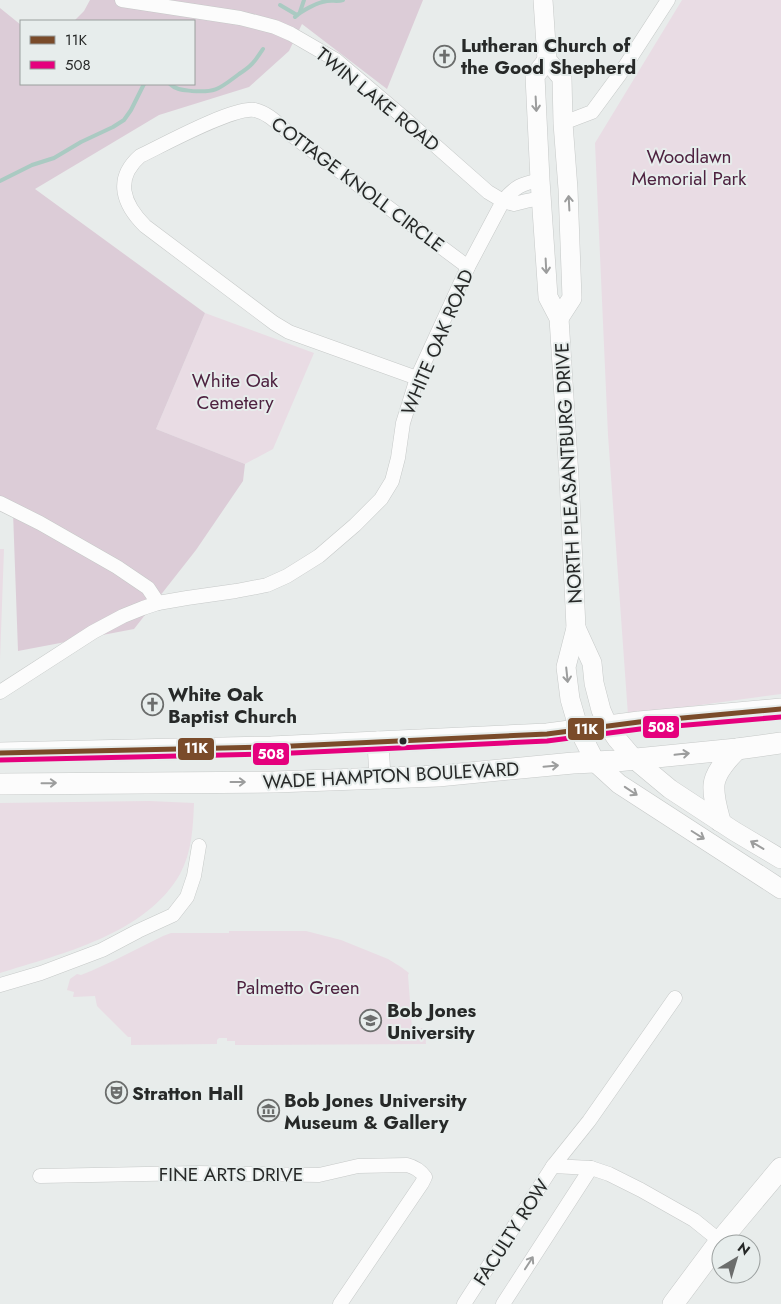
<svg xmlns="http://www.w3.org/2000/svg" width="781" height="1304" font-family="Jost,sans-serif">
	<rect width="100%" height="100%" fill="#e8eceb"/>
	<g fill="#e9dce4">
		<polygon points="682,0 781,0 781,694 628,715 608,435 595,143"/>
		<polygon points="205,313 314,353 273,449 245,464 156,429"/>
		<polygon points="0,549 4,549 0,660"/>
		<path d="M149,801L194,803C193,827 192,852 180,874C146,934 61,954 0,973V803Z"/>
		<polygon points="229,931 306,931 341,940 388,959 401,967 409,973 408,975 412,1028 425,1028 426,1044 235,1045 235,1041 227,1041 227,1038 219,1038 217,1040 217,1044 131,1045 131,1037 128,1037 97,1006 95,996 73,997 74,992 67,990 70,979 77,974 81,975 91,971 115,960 163,936 171,933 229,933"/>
	</g>
	<polygon fill="#dcccd7" points="90,0 423,0 387,89 302,24 289,51 249,87 159,115 35,189 205,313 156,429 245,464 243,481 196,550 134,629 18,651 13,512 0,508 0,8 21,25 21,84 194,84 194,21 74,21 84,11"/>
	<g fill="none" stroke-linecap="round" stroke-linejoin="round">
		<g stroke="#aacac2" stroke-width="4">
			<polyline points="280,5 297,15"/>
			<polyline points="300,12 304,0"/>
			<path d="M295,17C301,11 318,2 327,1C333,0 337,2 343,0"/>
			<path d="M170,84C176,90 184,90 192,91C217,93 220,88 239,74C252,66 255,61 263,49"/>
			<polyline points="0,181 32,165 54,158 81,142 113,127 124,120 131,110 144,84"/>
		</g>
		<defs>
			<g id="minor">
				<polyline points="122,0 240,18 275,27 291,34 336,60 403,117 488,192 503,201 514,204 526,201 541,198"/>
				<polyline points="563,123 592,112 620,74 668,0"/>
				<path d="M417,378L289,332L274,323L145,226C123,204 114,179 140,156C163,145 234,106 255,110C269,113 280,126 290,134L468,267"/>
				<polyline points="0,503 40,523 117,567 148,588 158,603"/>
				<path d="M0,692L93,632L123,616L143,608L158,603L187,598L236,591L267,585L287,576L319,556L355,525L381,499L392,481L398,458L403,423L417,378L468,267L503,201C516,186 521,184 540,180"/>
				<polyline points="0,985 41,973 102,950 138,931 173,915 187,897 194,876 199,846"/>
				<polyline points="553,1166 591,1168 609,1174 641,1190 694,1220 720,1241"/>
				<path d="M40,1176L197,1173L319,1175L358,1166L407,1165C415,1167 420,1170 425,1177L422,1183L340,1304"/>
				<polyline points="464,1304 553,1166 589,1121 675,998"/>
				<polyline points="503,1304 591,1168"/>
			</g>
			<g id="secondary">
				<polyline points="543,0 547,60 562,78 563,123 568,189 572,298 559,318"/>
				<polyline points="547,60 535,76 540,180 548,297 559,318 569,477 576,628 566,667 570,699 579,730 596,763 619,784 781,889"/>
				<polyline points="576,628 592,663 594,683 601,710 608,726 617,739 634,759 670,789 734,831 781,859"/>
			</g>
			<g id="primary">
				<polyline points="378,742 380,778"/>
				<polyline points="0,753 271,747 547,734 639,722 781,709"/>
				<polyline points="0,784 275,782 438,776 573,763 616,761 737,749 781,743"/>
				<path d="M720,821C717,810 713,797 714,785C715,772 728,758 737,749"/>
				<polyline points="673,1304 720,1241 781,1168"/>
			</g>
		</defs>
		<use href="#minor" stroke="#c6c9c8" stroke-width="15"/>
		<use href="#secondary" stroke="#c6c9c8" stroke-width="20"/>
		<use href="#primary" stroke="#c6c9c8" stroke-width="22"/>
		<use href="#minor" stroke="#fcfcfc" stroke-width="14"/>
		<use href="#secondary" stroke="#fcfcfc" stroke-width="19"/>
		<use href="#primary" stroke="#fcfcfc" stroke-width="21"/>
		<defs>
			<polyline id="bus-1" points="0,753 271,747 547,734 639,722 781,709"/>
			<polyline id="bus-2" points="0,760 271,754 547,741 640,729 781,717"/>
		</defs>
		<use href="#bus-1" stroke="#e7edec" stroke-width="9"/>
		<use href="#bus-2" stroke="#e7edec" stroke-width="9"/>
		<use href="#bus-1" stroke="#7a4b2a" stroke-width="5"/>
		<use href="#bus-2" stroke="#e5007d" stroke-width="5"/>
	</g>
	<defs><path id="oneway-shaft" d="M-6 0H5M1.5-3L5.5 0L1.5 3" fill="none" stroke-width="1.6" stroke-linecap="round" stroke-linejoin="round" transform="scale(1.25)"/></defs>
	<g stroke="#9c9d9d">
		<use href="#oneway-shaft" transform="translate(536 104) rotate(87)"/>
		<use href="#oneway-shaft" transform="translate(569 203) rotate(-93)"/>
		<use href="#oneway-shaft" transform="translate(546 266) rotate(87)"/>
		<use href="#oneway-shaft" transform="translate(567 675) rotate(84)"/>
		<use href="#oneway-shaft" transform="translate(682 754) rotate(-6)"/>
		<use href="#oneway-shaft" transform="translate(551 766) rotate(-5)"/>
		<use href="#oneway-shaft" transform="translate(238 782)"/>
		<use href="#oneway-shaft" transform="translate(49 783) rotate(-1)"/>
		<use href="#oneway-shaft" transform="translate(631 791) rotate(34)"/>
		<use href="#oneway-shaft" transform="translate(698 835) rotate(32)"/>
		<use href="#oneway-shaft" transform="translate(757 845) rotate(-149)"/>
		<use href="#oneway-shaft" transform="translate(529 1263) rotate(-57)"/>
	</g>
	<defs>
		<symbol id="church-ring" viewBox="-11 -11 22 22"><circle r="9.5" fill="#e7edec" stroke="#6b6d6c" stroke-width="1.5"/><path d="M-1.2-6h2.4v3.5h3.3v2.4h-3.3V6h-2.4V-.1h-3.3v-2.4h3.3Z" fill="#6b6d6c"/></symbol>
		<symbol id="university-ring" viewBox="-11 -11 22 22"><circle r="9.5" fill="#e7edec" stroke="#6b6d6c" stroke-width="1.5"/><path d="M0-5L7-2L0 1L-7-2ZM-4 1L0 2.5L4 1V4Q0 6-4 4Z" fill="#6b6d6c"/></symbol>
		<symbol id="theatre-ring" viewBox="-11 -11 22 22"><circle r="9.5" fill="#e7edec" stroke="#6b6d6c" stroke-width="1.5"/><path d="M-5-5.5Q0-4 5-5.5V0Q5 5 0 6Q-5 5-5 0ZM-3.3-2.5H-1v1.5H-3.3ZM1-2.5H3.3v1.5H1ZM-2.8 1Q0 5.5 2.8 1Z" fill="#6b6d6c"/></symbol>
		<symbol id="museum-ring" viewBox="-11 -11 22 22"><circle r="9.5" fill="#e7edec" stroke="#6b6d6c" stroke-width="1.5"/><path d="M0-6L6-3V-2H-6V-3ZM-5-1h2V3h-2ZM-1-1h2V3h-2ZM3-1h2V3H3ZM-6 4H6V6H-6Z" fill="#6b6d6c"/></symbol>
	</defs>
	<g fill-rule="evenodd">
		<use href="#church-ring" x="432" y="44" width="25" height="25"/>
		<use href="#church-ring" x="140" y="692" width="25" height="25"/>
		<use href="#university-ring" x="358" y="1008" width="25" height="25"/>
		<use href="#theatre-ring" x="104" y="1080" width="25" height="25"/>
		<use href="#museum-ring" x="256" y="1098" width="25" height="25"/>
	</g>
	<circle fill="#272928" stroke="#e7edec" stroke-width="2" cx="403" cy="741" r="4.5"/>
	<g text-anchor="middle" stroke-width="4" stroke-linejoin="round" paint-order="stroke">
		<g font-size="19" font-weight="bold" fill="#272928" stroke="#e7edec" text-anchor="start">
			<text x="461" y="52">Lutheran Church of<tspan x="461" dy="22">the Good Shepherd</tspan></text>
			<text x="168" y="701">White Oak<tspan x="168" dy="22">Baptist Church</tspan></text>
			<text x="387" y="1017">Bob Jones<tspan x="387" dy="22">University</tspan></text>
			<text x="132" y="1100">Stratton Hall</text>
			<text x="284" y="1107">Bob Jones University<tspan x="284" dy="22">Museum &amp; Gallery</tspan></text>
		</g>
		<g font-size="19" fill="#272928" stroke="#e7edec">
			<text transform="translate(378 99) rotate(39)" y="7">TWIN LAKE ROAD</text>
			<text transform="translate(358 184) rotate(37)" y="7">COTTAGE KNOLL CIRCLE</text>
			<text transform="translate(437 342) rotate(-67)" y="7">WHITE OAK ROAD</text>
			<text transform="translate(568 473) rotate(-93)" y="7">NORTH PLEASANTBURG DRIVE</text>
			<text transform="translate(391 775) rotate(-3)" y="7">WADE HAMPTON BOULEVARD</text>
			<text x="231" y="1181">FINE ARTS DRIVE</text>
			<text transform="translate(511 1232) rotate(-57)" y="7">FACULTY ROW</text>
		</g>
		<g font-size="19" fill="#4e2240" stroke="#e7edec">
			<text x="689" y="163">Woodlawn<tspan x="689" dy="22">Memorial Park</tspan></text>
			<text x="235" y="387">White Oak<tspan x="235" dy="22">Cemetery</tspan></text>
			<text x="298" y="994">Palmetto Green</text>
		</g>
	</g>
	<g stroke="#e7edec" stroke-width="2">
		<rect x="642" y="715" width="38" height="24" rx="5" fill="#e5007d"/>
		<rect x="567" y="717" width="38" height="24" rx="5" fill="#7a4b2a"/>
		<rect x="177" y="737" width="38" height="24" rx="5" fill="#7a4b2a"/>
		<rect x="252" y="742" width="38" height="24" rx="5" fill="#e5007d"/>
	</g>
	<g font-size="14" text-anchor="middle" font-weight="bold" fill="#fff">
		<text x="661" y="732">508</text>
		<text x="586" y="734">11K</text>
		<text x="196" y="753">11K</text>
		<text x="271" y="759">508</text>
	</g>
	<rect x="20" y="20" width="175" height="65" fill="#e7edec" stroke="#9a9f9e"/>
	<rect x="30" y="36" width="25" height="8" fill="#7a4b2a" stroke="#9a9f9e"/>
	<text x="65" y="45" font-size="15" fill="#272928">11K</text>
	<rect x="30" y="61" width="25" height="8" fill="#e5007d" stroke="#9a9f9e"/>
	<text x="65" y="70" font-size="15" fill="#272928">508</text>
	<g transform="translate(736 1259) rotate(38)"><circle r="24" fill="#e7edec" stroke="#9a9f9e"/>
	<path d="M0-4L9 19L0 12L-9 19Z" fill="#6b6d6c"/>
	<text y="-8" font-size="14" font-weight="bold" text-anchor="middle" fill="#272928">N</text>
	</g>
</svg>
